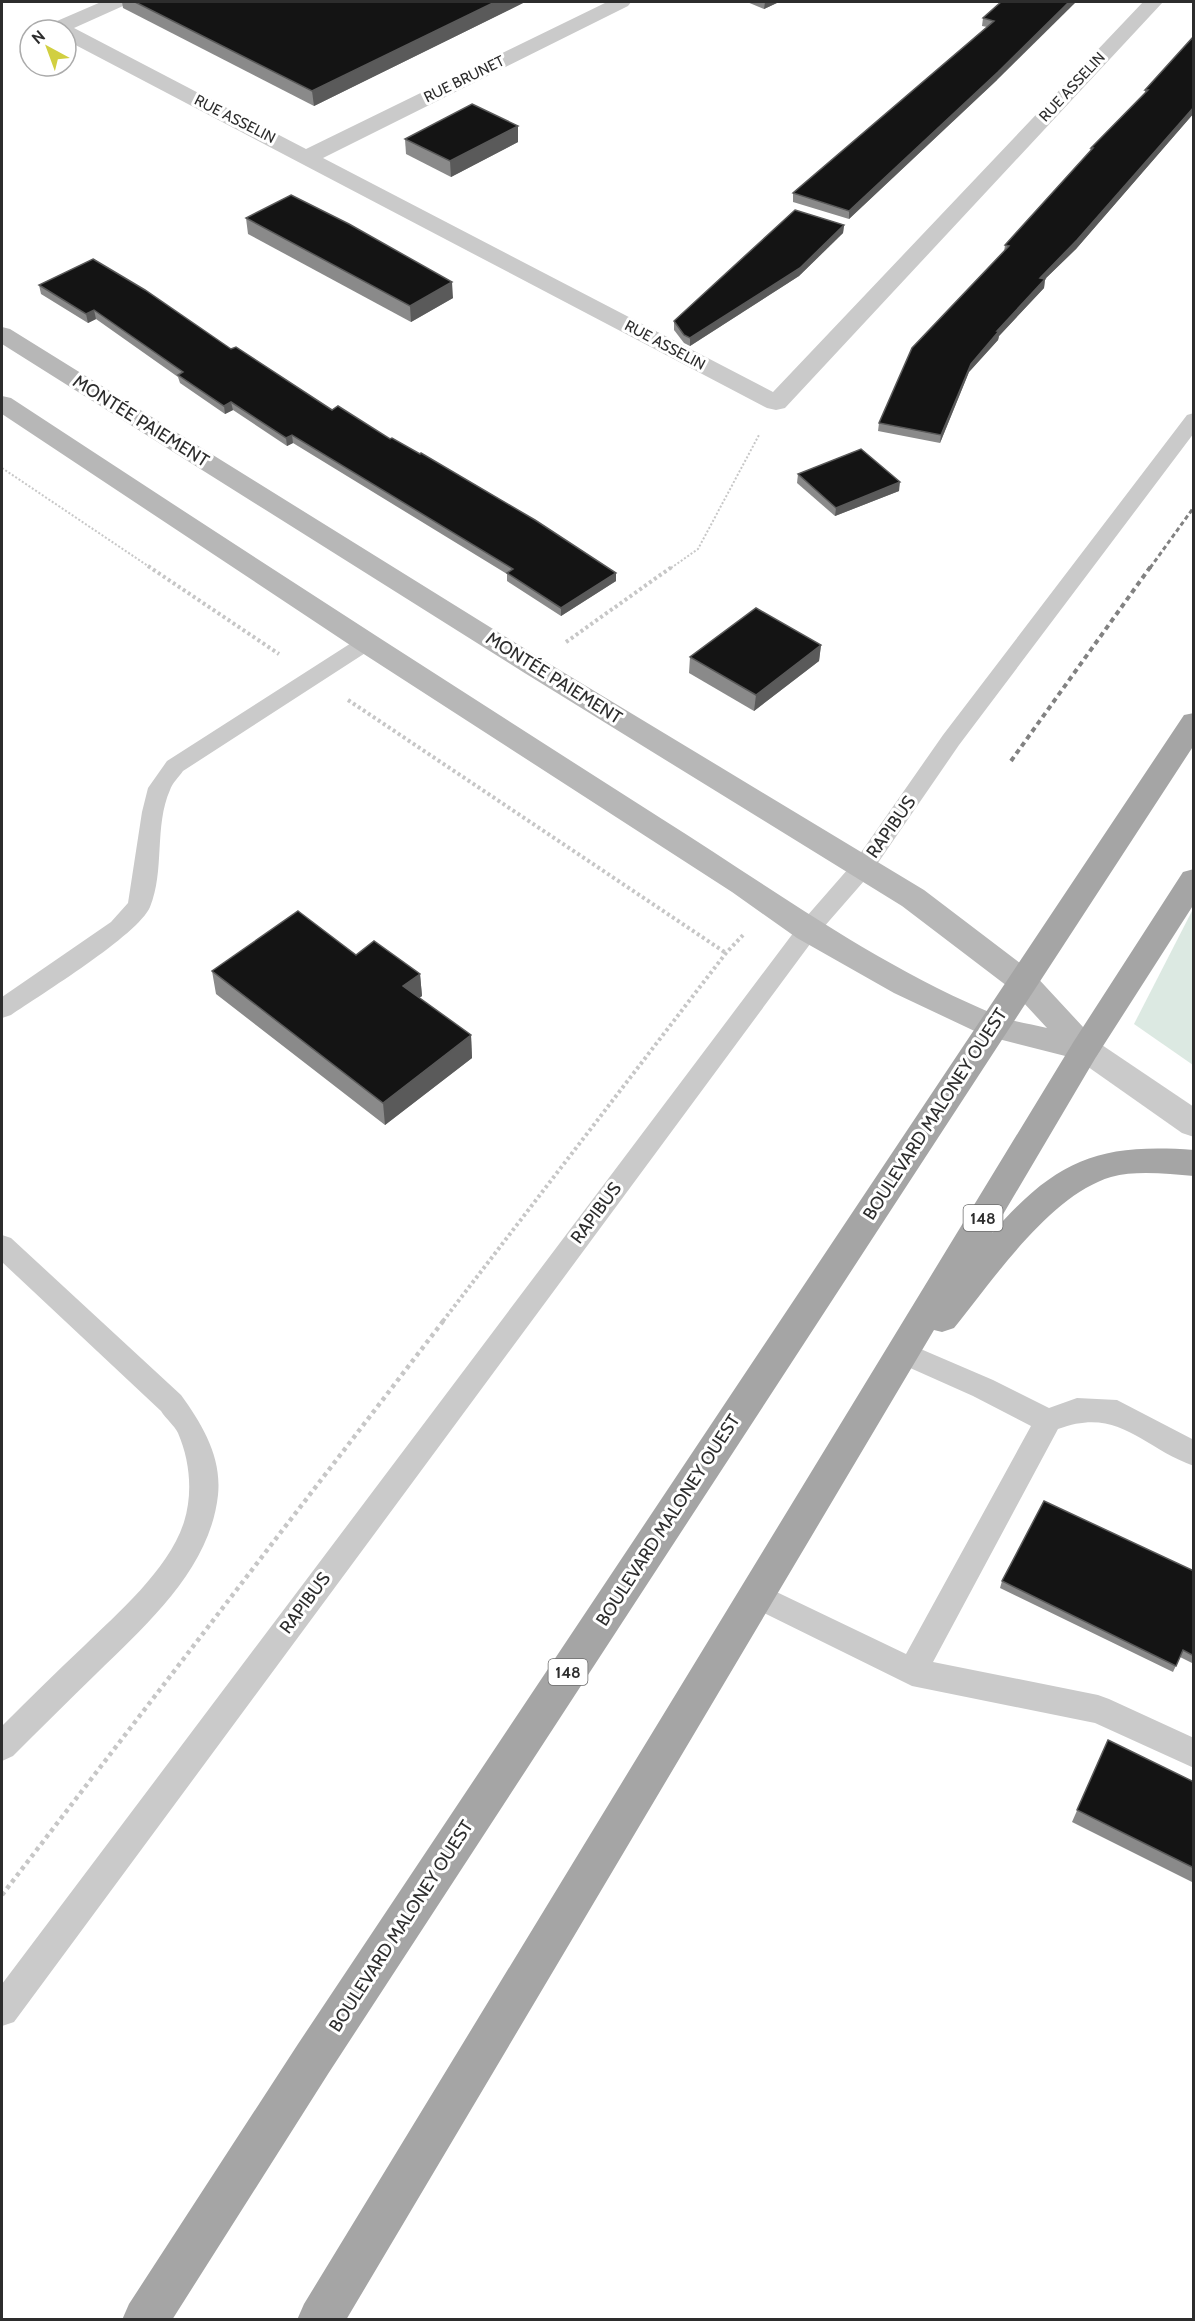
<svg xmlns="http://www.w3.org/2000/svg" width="1195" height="2321" font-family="Cabin,sans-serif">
	<rect width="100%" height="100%" fill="#fff"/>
	<polygon fill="#dce9e2" points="1193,909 1193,1065 1134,1024"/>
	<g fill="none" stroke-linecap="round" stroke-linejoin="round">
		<g stroke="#c7c7c7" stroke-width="2" stroke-dasharray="2 2" stroke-linecap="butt">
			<polyline points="2,468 151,568"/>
			<polyline points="671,568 698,549 759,435"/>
		</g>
		<g stroke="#c7c7c7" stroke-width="4" stroke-dasharray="3 3" stroke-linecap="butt">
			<polyline points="148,566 279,654"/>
			<polyline points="566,642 673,566"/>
			<polyline points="348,700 726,953"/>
			<polyline points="443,1321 726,953 744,934"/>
		</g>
		<polyline stroke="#c7c7c7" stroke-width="4.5" stroke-dasharray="4 4" stroke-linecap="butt" points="2,1895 444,1320"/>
		<g fill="#cacaca" fill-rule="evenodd">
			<polygon points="1194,413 1194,433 959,745 871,873 816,936 14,2022 2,2026 2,1984 800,924 855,861 943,735 1187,415"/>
			<path d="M366,636L373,638L376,643L373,648L183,771C179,777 172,783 170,790C154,826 165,871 150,907C138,935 40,995 11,1015L2,1018V997L111,922L128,903L142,812L148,788L167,761L359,638Z"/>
			<path d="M2,1235L11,1238L181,1395C202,1424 222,1457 218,1495C210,1569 147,1624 97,1673C69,1700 41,1728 13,1756L2,1761V1726C29,1699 56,1672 84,1646C118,1613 169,1569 184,1522C193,1493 190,1461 178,1433C174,1425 166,1419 161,1411L2,1262Z"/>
			<path d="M909,1344L993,1380L1049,1408L1077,1398L1117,1400L1194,1440V1466C1141,1447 1119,1406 1058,1429L933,1662L1098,1695L1109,1699L1194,1738V1768L1095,1723L912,1686L746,1604L741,1595L746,1586L756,1582L906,1654L1031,1426L973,1396L899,1363L895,1355L899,1347Z"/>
		</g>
		<g fill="#cacaca" fill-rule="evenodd">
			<polygon points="101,2 126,2 123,6 74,28 306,149 607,2 631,2 628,6 323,158 773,392 1143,2 1163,2 785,408 776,410 767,408 66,40 66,30 48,30 47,28 50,24"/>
			<polygon points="1085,1037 1096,1041 1194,1107 1194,1137 1182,1133 1074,1057 1069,1049 1074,1041"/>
		</g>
		<path fill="#b7b7b7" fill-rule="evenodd" d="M2,327L10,329L543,660L924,890L1033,973L1096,1041L1101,1049L1096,1057L1085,1061L983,1035L894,993L797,938L732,892L356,649L2,414V396L11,398C227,540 444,680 662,819C772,888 878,967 999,1016C1014,1022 1031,1024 1047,1028L1011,989L902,906L523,672L2,344Z"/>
		<g fill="#a5a5a5" fill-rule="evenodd">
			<polygon points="1194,713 1194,745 328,2074 172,2320 122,2320 129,2304 298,2044 1184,715"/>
			<path d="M1194,869V904L1096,1057L992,1233C1057,1160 1097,1143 1194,1150V1176C1167,1174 1137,1170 1111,1177C1050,1195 993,1280 954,1328L942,1332L934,1330L346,2320H297L304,2304L1074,1041L1183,872Z"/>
		</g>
		<polyline stroke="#828282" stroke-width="3" stroke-dasharray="4.5 3" stroke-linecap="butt" points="1150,568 1194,507"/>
		<polyline stroke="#828282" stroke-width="4" stroke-dasharray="5 4" stroke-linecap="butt" points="1011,761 1151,566"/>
	</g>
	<g fill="#8a8a8a">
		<polygon points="122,2 525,2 314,106 123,8"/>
		<polygon points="747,2 779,2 764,9"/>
		<polygon points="1001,2 997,80 849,219 793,202 793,193 987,27 982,26 983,18"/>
		<polygon points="1194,36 1194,113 1076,249 1045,279 1044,288 999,336 998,340 969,372 940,443 878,431 879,423 1004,252 1005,245 1090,151 1091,148 1145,94 1145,90"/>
		<polygon points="518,126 518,142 451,177 406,154 405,139"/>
		<polygon points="246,218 453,298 411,322 248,234"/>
		<polygon points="844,225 843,233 799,276 690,346 684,343 674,330 674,321"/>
		<polygon points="39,285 231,349 332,410 390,439 616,573 616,581 561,616 507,581 507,574 293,443 287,446 233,410 225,414 180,383 178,377 96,319 88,323 41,294"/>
		<polygon points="798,474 899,491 835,516 797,483"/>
		<polygon points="821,645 819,661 754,711 689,673 690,657"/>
		<polygon points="356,955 420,974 422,996 419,998 471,1035 472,1058 385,1125 216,994 212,971"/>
		<polygon points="1194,1571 1194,1664 1180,1657 1173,1672 1000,1588 1002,1581"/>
		<polygon points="1108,1740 1194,1782 1194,1883 1072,1822"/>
	</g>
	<g fill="#5a5a5a">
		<polygon points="495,2 525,2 314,106 312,91"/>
		<polygon points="765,2 779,2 764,9"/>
		<polygon points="1069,2 1076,2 997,80 849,219 849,211"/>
		<polygon points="1194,107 1194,113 1076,249 1045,279 1044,288 999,336 998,340 969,372 940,443 941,435 971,364 1040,278"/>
		<polygon points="518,126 518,142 451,177 450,161"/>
		<polygon points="844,225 843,233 799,276 690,346 690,338"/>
		<polygon points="452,282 453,298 411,322 410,306"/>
		<polygon points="94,310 96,319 88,323 86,314"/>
		<polygon points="231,402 233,410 225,414 224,406"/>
		<polygon points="292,435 293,443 287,446 286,438"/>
		<polygon points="900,482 899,491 835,516 836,508"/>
		<polygon points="616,573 616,581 561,616 561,608"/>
		<polygon points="821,645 819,661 754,711 756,695"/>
		<polygon points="420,974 422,996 405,1008 403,986"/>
		<polygon points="471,1035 472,1058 385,1125 383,1103"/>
	</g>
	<g fill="#141414" stroke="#5a5a5a" stroke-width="1.5">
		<polygon points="135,2 495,2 312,91"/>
		<polygon points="1001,2 1069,2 998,72 849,211 793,193 994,21 983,18"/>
		<polygon points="1194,36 1194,107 1077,240 1040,278 1045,279 997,331 999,331 971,364 941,435 879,423 912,348 1009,246 1005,245 1093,148 1091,148 1148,90 1145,90"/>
		<polygon points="472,104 518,126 450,161 405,139"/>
		<polygon points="291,195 349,224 452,282 410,306 246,218"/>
		<polygon points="795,210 844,225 800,268 690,338 684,335 674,321"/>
		<polygon points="93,259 145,290 231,349 236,347 332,410 338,406 390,439 392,438 420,454 421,453 535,520 616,573 561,608 507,573 513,569 292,435 286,438 231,402 224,406 178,375 183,372 94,310 86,314 39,285"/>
		<polygon points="861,449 900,482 836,508 798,474"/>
		<polygon points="756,608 821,645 756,695 690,657"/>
		<polygon points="298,911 356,955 374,941 420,974 403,986 471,1035 383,1103 212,971"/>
		<polygon points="1044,1501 1194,1571 1194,1656 1183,1650 1176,1666 1002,1581"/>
		<polygon points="1108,1740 1194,1782 1194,1868 1077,1810"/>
	</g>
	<g text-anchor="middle" stroke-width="6" stroke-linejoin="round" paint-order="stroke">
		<g font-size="15" fill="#2d2d2d" stroke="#fff">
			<text transform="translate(464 79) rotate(-26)" y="5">RUE BRUNET</text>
			<text transform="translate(1072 87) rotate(-47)" y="5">RUE ASSELIN</text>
			<text transform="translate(235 119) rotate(27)" y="5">RUE ASSELIN</text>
			<text transform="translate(665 345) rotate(28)" y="5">RUE ASSELIN</text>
		</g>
		<g fill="#fff" stroke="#6c6c6c" stroke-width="1.5">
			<rect x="963.5" y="1205" width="39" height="26" rx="4.5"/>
			<rect x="548.5" y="1659" width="39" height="26" rx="4.5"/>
		</g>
		<g font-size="16" font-weight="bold" fill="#2d2d2d">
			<text x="983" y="1224">148</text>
			<text x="568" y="1678">148</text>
		</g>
		<g font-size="18" fill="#2d2d2d" stroke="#fff">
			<text transform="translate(141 421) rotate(32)" y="6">MONTÉE PAIEMENT</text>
			<text transform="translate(554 678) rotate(32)" y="6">MONTÉE PAIEMENT</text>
			<text transform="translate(891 827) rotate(-55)" y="6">RAPIBUS</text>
			<text transform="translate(935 1114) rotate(-57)" y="6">BOULEVARD MALONEY OUEST</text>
			<text transform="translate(596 1213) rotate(-53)" y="6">RAPIBUS</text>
			<text transform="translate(668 1520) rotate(-57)" y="6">BOULEVARD MALONEY OUEST</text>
			<text transform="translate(305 1603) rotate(-53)" y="6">RAPIBUS</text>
			<text transform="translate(401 1926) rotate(-57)" y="6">BOULEVARD MALONEY OUEST</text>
		</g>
	</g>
	<rect width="1195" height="2321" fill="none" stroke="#2d2d2d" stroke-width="6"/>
	<g transform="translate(48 48) rotate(319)"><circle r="28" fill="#ffffff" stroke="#ababab" stroke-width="1.5"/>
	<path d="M0-4.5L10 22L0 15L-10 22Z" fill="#d1cf41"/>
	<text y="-9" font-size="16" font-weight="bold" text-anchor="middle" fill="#2d2d2d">N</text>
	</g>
</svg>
